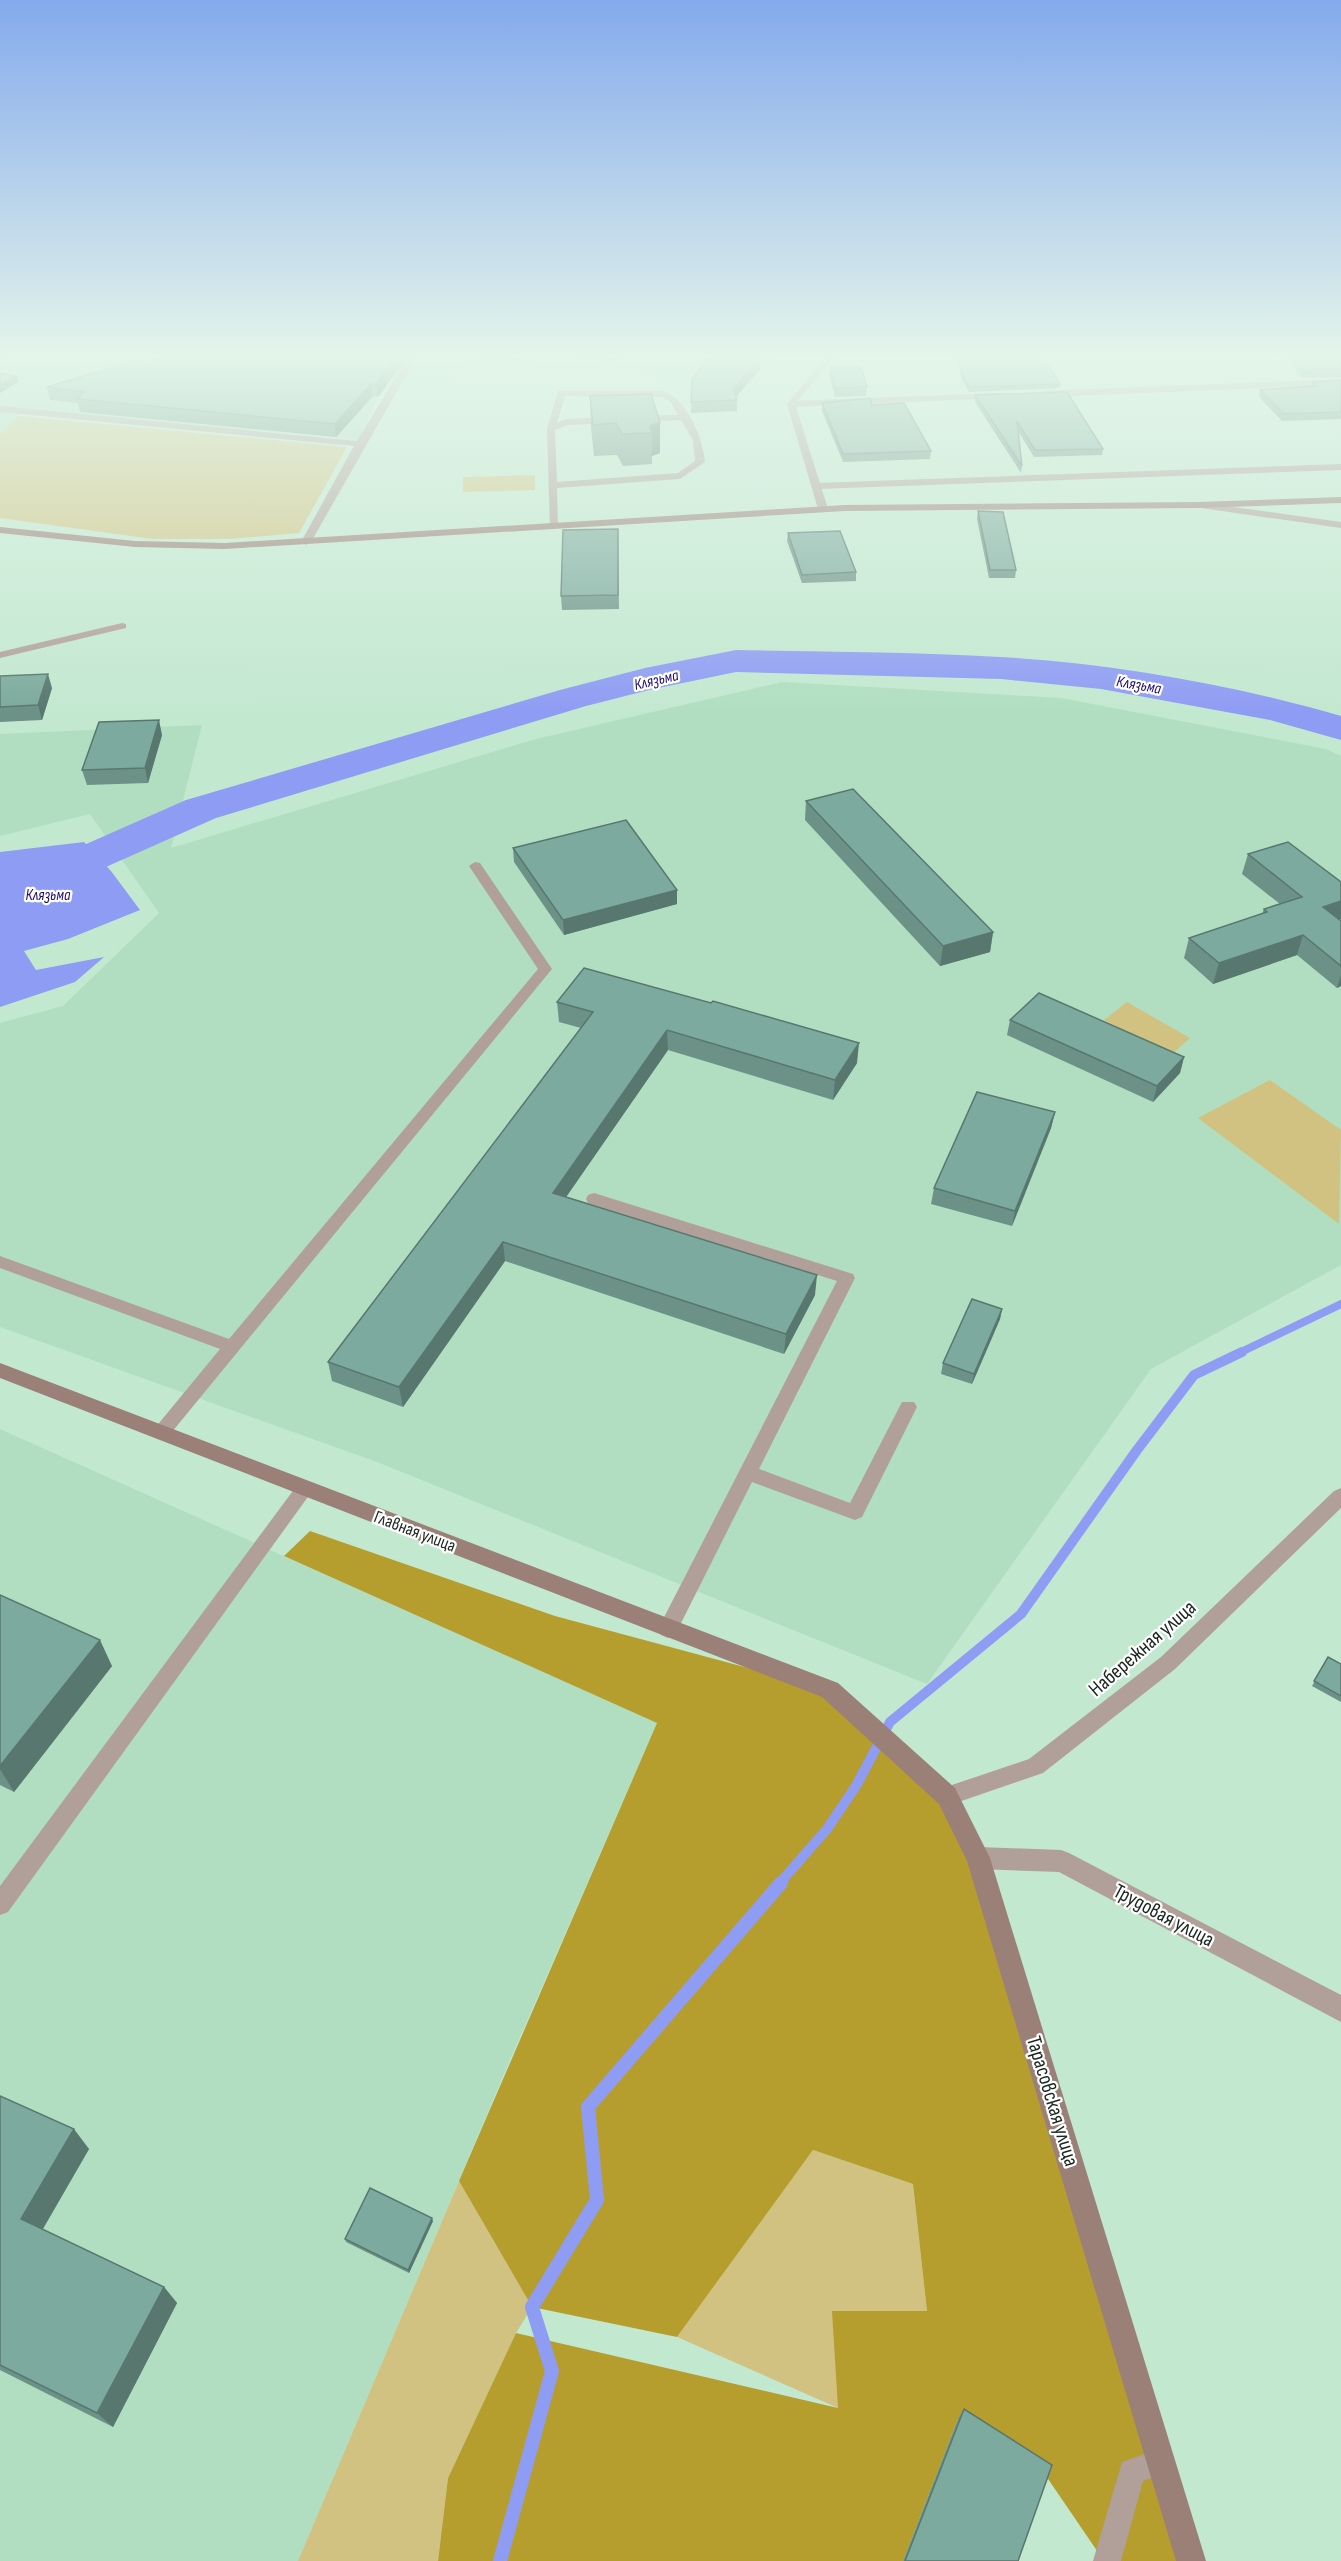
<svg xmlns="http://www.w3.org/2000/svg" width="1341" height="2561" font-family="'Sofia Sans Condensed',sans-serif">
	<rect width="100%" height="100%" fill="#c3e8d0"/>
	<g fill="#b1dec1">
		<polygon points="0,353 780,353 749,384 476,363 436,388 390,382 378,397 359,440 25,409 0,434"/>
		<polygon points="782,682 1061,698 1326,749 1341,756 1341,1265 1151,1369 927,1684 377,1462 0,1327 0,1023 63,1006 159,913 90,814 0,836 0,734 202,725 171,848 536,739"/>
		<polygon points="0,1429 657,1723 507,2067 298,2561 0,2561"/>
	</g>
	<g fill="#d1c281">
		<polygon points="18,416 347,447 299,533 230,539 152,539 0,518 0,434"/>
		<polygon points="535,475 535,490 463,492 463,477"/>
		<polygon points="1127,1002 1190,1038 1171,1055 1104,1020"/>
		<polygon points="1270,1080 1341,1130 1339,1224 1198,1118"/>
		<polygon points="813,2150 913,2184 927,2311 838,2408 677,2337"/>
		<polygon points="459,2181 532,2307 516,2333 448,2478 438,2561 298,2561"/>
	</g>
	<polygon fill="#b59e2d" points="310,1531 555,1616 830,1690 947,1796 1190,2561 1104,2561 1044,2473 958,2419 903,2561 438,2561 448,2478 516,2333 838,2408 832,2311 927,2311 913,2184 813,2150 677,2337 532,2307 459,2181 657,1723 284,1556"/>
	<polygon fill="#8f9cf4" points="84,842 111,871 140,910 68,939 24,951 36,970 104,957 75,982 0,1007 0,852"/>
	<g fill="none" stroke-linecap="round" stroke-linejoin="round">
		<polyline stroke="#8f9cf4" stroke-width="8" points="1239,1353 1341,1304"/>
		<polyline stroke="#8f9cf4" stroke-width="10" points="779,1884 827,1829 856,1786 890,1722 1021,1614 1137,1450 1194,1375 1242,1352"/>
		<polyline stroke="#8f9cf4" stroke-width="14" points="500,2561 552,2371 532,2307 597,2200 588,2107 781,1883"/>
		<path fill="#8f9cf4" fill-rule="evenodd" d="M736,650C824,652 912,652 1000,657C1112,663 1234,685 1341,716V740L1270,720L1101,689L1001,679L736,672L649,690L586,706L216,818L16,907L0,911V882L186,800L560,690L645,668Z"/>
		<g fill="#b19f99" fill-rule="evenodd">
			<polygon points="5,353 16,353 0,361 0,356"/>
			<polygon points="424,353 416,358 311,542 306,545 301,542 354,446 0,412 0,406 357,441 410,354"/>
			<polygon points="829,353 838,353 795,404 828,509 823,512 818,509 787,404"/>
			<path d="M558,391H663C687,399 703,438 705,462L680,479L557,488L558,527L550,529L547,429ZM565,396L662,397L670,401L678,415L637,416L633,419L637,422L681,420L693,440L695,461L678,473L557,482L555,430L568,425L611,423L615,420L611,417L566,419L557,423Z"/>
			<polygon points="122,623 126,624 126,628 0,658 0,652"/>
			<polygon points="475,862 480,863 552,969 167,1438 161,1440 155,1438 152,1433 155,1428 220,1349 0,1268 0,1256 229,1339 538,969 469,866"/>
			<polygon points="594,1193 853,1274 855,1278 759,1469 850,1503 902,1402 914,1402 917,1407 862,1517 855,1520 752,1482 675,1635 668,1638 661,1635 658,1629 837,1281 588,1203 586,1199 588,1195"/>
			<polygon points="304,1482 310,1484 313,1489 310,1494 8,1912 0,1915 0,1886 298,1484"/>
			<polygon points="1341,1488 1341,1508 1175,1669 1043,1773 947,1806 940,1803 936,1796 940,1789 1029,1759 1161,1657 1334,1491"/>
			<polygon points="1161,2448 1171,2451 1174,2461 1171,2471 1143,2481 1121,2561 1093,2561 1122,2462"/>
		</g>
		<g fill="#b19f99" fill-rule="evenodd">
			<polygon points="1341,379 1341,385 1043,397 1038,394 1043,391"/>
			<polygon points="997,393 1002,396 1000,398 791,407 786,404 791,401"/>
			<polygon points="1341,464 1341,470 818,489 813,486 818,483"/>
			<polygon points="1198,502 1341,522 1341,528 1194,507 1194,503"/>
			<polygon points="978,1847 1061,1850 1069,1853 1341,1995 1341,2022 1059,1872 978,1869 970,1866 966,1858 970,1850"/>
		</g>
		<g fill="#9b8078" fill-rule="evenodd">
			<polygon points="1341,497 1341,503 1198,508 845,511 225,549 135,547 0,533 0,527 135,541 225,543 845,505 1198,502"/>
			<polygon points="0,1363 838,1683 955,1788 990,1858 1206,2561 1176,2561 967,1861 939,1804 822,1697 0,1378"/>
		</g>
	</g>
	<g fill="#6c9288">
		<polygon points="410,353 378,397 373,396 336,437 80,412 78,403 50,400 47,387 149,365 285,355"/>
		<polygon points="449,353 524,353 517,361"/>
		<polygon points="548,353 623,353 613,362"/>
		<polygon points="955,353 1033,353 1038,363 1060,384 1059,388 969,392 962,380"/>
		<polygon points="1283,353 1341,353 1341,377 1302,378"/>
		<polygon points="761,358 760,369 736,397 737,400 737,411 691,413 692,378"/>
		<polygon points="830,367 867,387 866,396 835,397 829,376"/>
		<polygon points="1341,380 1341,419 1282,421 1259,397 1260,390 1311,386 1312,382"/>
		<polygon points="975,395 1103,449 1102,455 1034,457 1018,431 1022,466 1021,473 975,402"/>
		<polygon points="590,396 660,422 660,453 652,456 652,464 623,466 617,455 594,456 591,427"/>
		<polygon points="822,403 872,405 931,451 930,459 843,462 822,411"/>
		<polygon points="978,511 1016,570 1015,578 989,578 977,519"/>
		<polygon points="618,529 619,609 562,610 561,596"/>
		<polygon points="788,533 856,572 856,581 802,583 787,541"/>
		<polygon points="0,676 52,688 42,720 0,722"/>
		<polygon points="162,735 148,783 87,785 82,770"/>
		<polygon points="806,801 993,932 990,952 940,966 805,820"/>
		<polygon points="513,848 677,890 677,904 564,935 514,862"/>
		<polygon points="1248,854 1341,919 1339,920 1341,921 1341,986 1337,988 1297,955 1213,984 1184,958 1189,938 1262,914 1264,909 1280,904 1242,874"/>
		<polygon points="557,1002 857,1063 833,1100 668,1050 566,1197 815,1295 784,1354 505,1261 403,1407 332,1381 328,1362 581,1028 559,1022"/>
		<polygon points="1010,1020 1184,1057 1180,1073 1153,1102 1007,1035"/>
		<polygon points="1055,1112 1051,1128 1012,1226 931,1204 934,1188"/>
		<polygon points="1002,1309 1000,1319 972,1384 941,1374 943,1363"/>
		<polygon points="0,1595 112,1666 14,1792 0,1785"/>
		<polygon points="1328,1657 1341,1664 1341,1702 1312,1686"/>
		<polygon points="0,2096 89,2149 43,2229 164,2287 177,2303 113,2427 0,2370"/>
		<polygon points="433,2221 409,2273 346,2242 345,2239"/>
		<polygon points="964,2409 1018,2561 903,2561 958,2419"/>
	</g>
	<g fill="#58776f">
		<polygon points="400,353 410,353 378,397 376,384"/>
		<polygon points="516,353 524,353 517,361"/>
		<polygon points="613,353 623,353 613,362"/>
		<polygon points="761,358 760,369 733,400 733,389"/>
		<polygon points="16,376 18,382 0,393 0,385"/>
		<polygon points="371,384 373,396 336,437 335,424"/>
		<polygon points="660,422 660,453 652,456 652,433 650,426"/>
		<polygon points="48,674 52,688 42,720 38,705"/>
		<polygon points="159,720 162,735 148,783 145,768"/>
		<polygon points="677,890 677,904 564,935 563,920"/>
		<polygon points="1341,901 1341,919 1317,927 1323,907"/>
		<polygon points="993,932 990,952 940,966 943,946"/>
		<polygon points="1303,935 1297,955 1213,984 1219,963"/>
		<polygon points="1341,975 1341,986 1337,988"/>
		<polygon points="667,1030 668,1050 555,1213 553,1193"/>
		<polygon points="859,1043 857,1063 833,1100 835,1080"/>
		<polygon points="1184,1057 1180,1073 1153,1102 1157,1086"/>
		<polygon points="1055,1112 1051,1128 1012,1226 1015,1211"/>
		<polygon points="503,1242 505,1261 403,1407 399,1387"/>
		<polygon points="817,1275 815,1295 784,1354 786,1334"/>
		<polygon points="1002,1309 1000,1319 972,1384 974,1374"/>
		<polygon points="100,1640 112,1666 14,1792 0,1769 0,1766"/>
		<polygon points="74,2129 89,2149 38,2237 21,2219"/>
		<polygon points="432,2218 433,2221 409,2273 408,2270"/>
		<polygon points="164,2287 177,2303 113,2427 97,2413"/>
	</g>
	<g fill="#7daa9e" stroke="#58776f" stroke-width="1.5">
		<polygon points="167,353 269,353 285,355 286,353 400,353 376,384 371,384 335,424 77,399 84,392 47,387 137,360 149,365"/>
		<polygon points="715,353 723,353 761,358 733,389 737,400 691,402 692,378"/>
		<polygon points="957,353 1033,353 1038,363 1047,363 1060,384 969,387 963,376"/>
		<polygon points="1290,353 1341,353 1341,370 1304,372"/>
		<polygon points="830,367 861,367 867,387 836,388"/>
		<polygon points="0,373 16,376 0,385"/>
		<polygon points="1341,380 1341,412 1284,414 1260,390 1316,386 1312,382"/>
		<polygon points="1067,392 1103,449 1035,450 1017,421 1022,466 975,395"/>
		<polygon points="651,394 660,422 650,426 652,433 622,434 616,423 593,425 590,396"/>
		<polygon points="870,398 872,405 904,403 931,451 843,454 822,403"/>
		<polygon points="978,511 1003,512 1016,570 990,570"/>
		<polygon points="618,529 618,595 561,596 563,530"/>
		<polygon points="840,531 856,572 802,575 788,533"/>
		<polygon points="48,674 38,705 0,707 0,676"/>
		<polygon points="159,720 145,768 82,770 99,722"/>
		<polygon points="853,789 993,932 943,946 806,801"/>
		<polygon points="626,820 677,890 563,920 513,848"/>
		<polygon points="1288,842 1341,882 1341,901 1323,907 1341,921 1341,966 1303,935 1219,963 1189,938 1267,912 1264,909 1302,897 1248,854"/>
		<polygon points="584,968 711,1003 713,1001 859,1043 835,1080 667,1030 553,1193 817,1275 786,1334 503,1242 399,1387 328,1362 593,1012 557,1002"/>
		<polygon points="1039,993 1184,1057 1157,1086 1010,1020"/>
		<polygon points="977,1092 1055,1112 1015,1211 934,1188"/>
		<polygon points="972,1299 1002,1309 974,1374 943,1363"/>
		<polygon points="0,1595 100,1640 0,1766"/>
		<polygon points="1328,1657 1341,1664 1341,1696 1314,1681"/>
		<polygon points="0,2096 74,2129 21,2219 164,2287 97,2413 0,2365"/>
		<polygon points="370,2188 432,2218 408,2270 345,2239"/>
		<polygon points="964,2409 1052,2465 1018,2561 905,2561"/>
	</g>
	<linearGradient id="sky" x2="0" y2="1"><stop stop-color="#84aaed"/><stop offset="0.5" stop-color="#e4f5ea"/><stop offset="1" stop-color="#e4f5ea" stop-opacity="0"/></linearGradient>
	<rect width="1341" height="712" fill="url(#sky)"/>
	<g text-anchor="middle" stroke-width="4.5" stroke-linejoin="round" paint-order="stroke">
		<g font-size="16" font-style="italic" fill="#1e0d75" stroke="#fff">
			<text transform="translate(656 679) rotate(-13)" y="6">Клязьма</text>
			<text transform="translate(1139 684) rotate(10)" y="6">Клязьма</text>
			<text x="48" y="900">Клязьма</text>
		</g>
		<g font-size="18" fill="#19271e" stroke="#fff">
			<text transform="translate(415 1531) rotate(21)" y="6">Главная улица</text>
		</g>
		<g font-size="21" fill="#19271e" stroke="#fff">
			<text transform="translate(1142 1648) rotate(-41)" y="7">Набережная улица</text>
			<text transform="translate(1164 1915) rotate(28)" y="7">Трудовая улица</text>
			<text transform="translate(1053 2101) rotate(73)" y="7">Тарасовская улица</text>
		</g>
	</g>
</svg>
